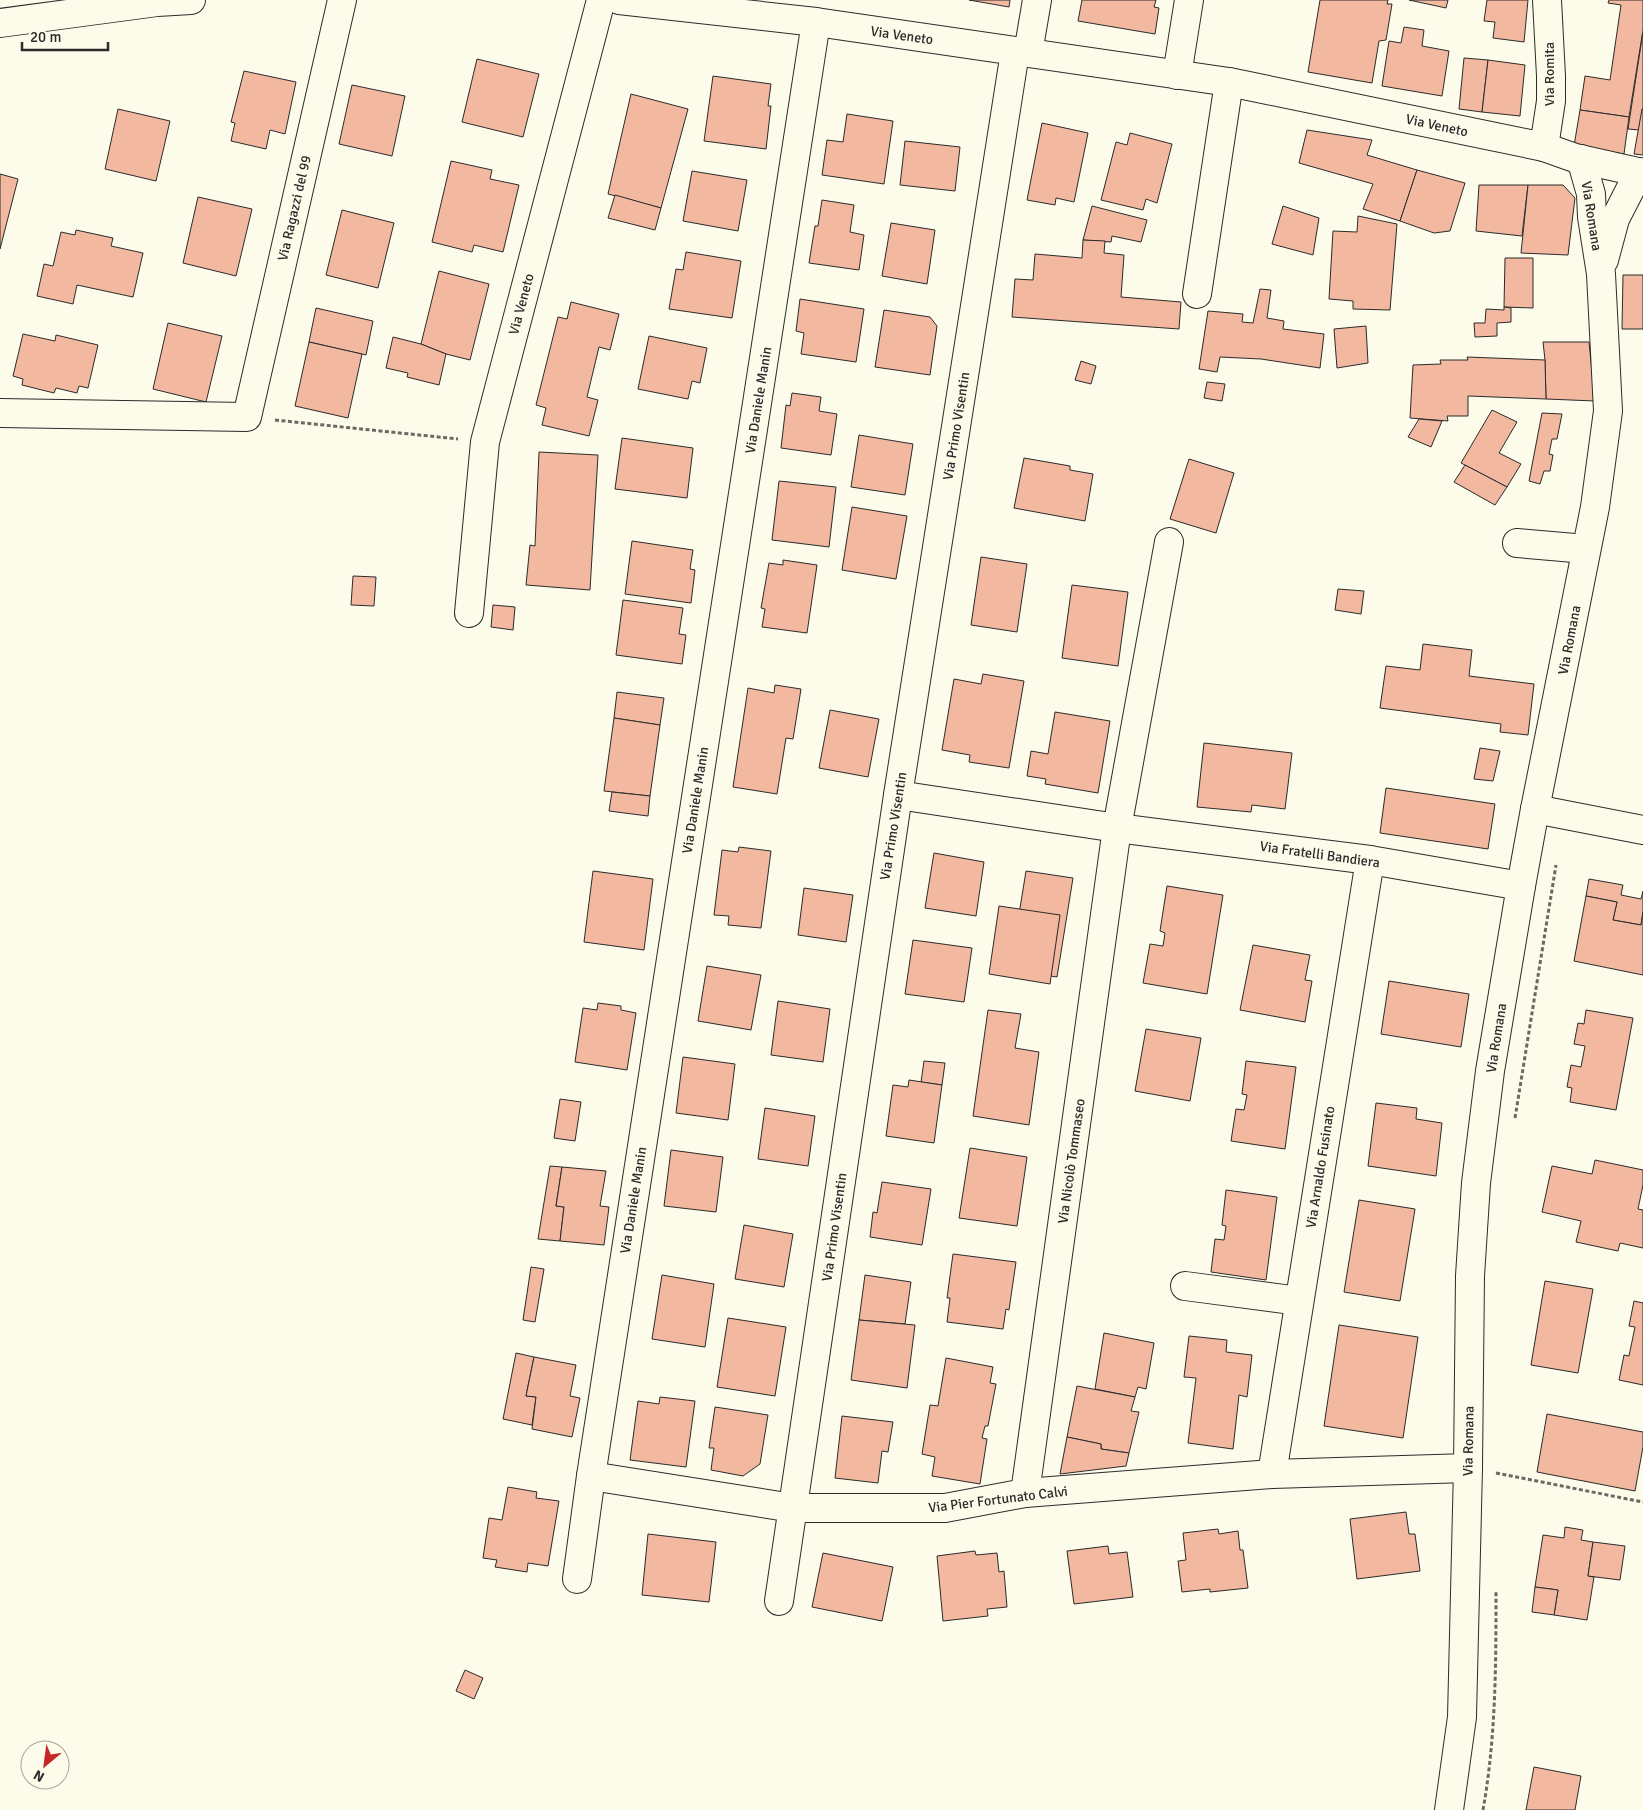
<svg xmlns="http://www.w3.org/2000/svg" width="1643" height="1810" font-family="Signika,sans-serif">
	<rect width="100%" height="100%" fill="#fdfbea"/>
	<g fill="#f2b8a0" stroke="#2b2b2b">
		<polygon points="969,0 1010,0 1009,7"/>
		<polygon points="1082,0 1156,0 1154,7 1159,8 1155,34 1078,21"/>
		<polygon points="1320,0 1388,0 1387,4 1392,4 1386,40 1379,41 1372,83 1308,72"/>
		<polygon points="1409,0 1448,0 1446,8"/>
		<polygon points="1487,0 1528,0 1524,42 1493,38 1495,22 1484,21"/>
		<polygon points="1609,0 1643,0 1643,30 1629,117 1580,110 1585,76 1610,80 1621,5 1608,3"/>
		<polygon points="1404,27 1424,30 1422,46 1449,51 1442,96 1382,86 1389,41 1401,43"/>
		<polygon points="1643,32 1643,109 1639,130 1628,129"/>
		<polygon points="1464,58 1488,60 1482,112 1459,109"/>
		<polygon points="477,59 539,74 523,137 462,122"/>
		<polygon points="1488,60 1525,65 1520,116 1482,112"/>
		<polygon points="244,71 296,82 285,134 270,130 266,149 231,141 235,123 231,122"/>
		<polygon points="713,76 771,84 768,106 771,106 766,149 704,141"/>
		<polygon points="352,85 405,96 392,156 339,144"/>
		<polygon points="631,94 688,109 661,208 608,194"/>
		<polygon points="118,109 170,121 156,181 105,169"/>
		<polygon points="1642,109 1643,109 1643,155 1634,154"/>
		<polygon points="1580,110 1629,117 1624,154 1574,146"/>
		<polygon points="847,114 893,121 884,184 822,175 827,140 843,142"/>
		<polygon points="1042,123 1088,133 1074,202 1056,198 1055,205 1027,200"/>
		<polygon points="1307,130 1372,140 1367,155 1417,170 1400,221 1363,209 1373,184 1299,163"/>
		<polygon points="1130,133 1172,144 1157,203 1146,199 1143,210 1101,200 1116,142 1127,145"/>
		<polygon points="905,141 960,147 955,191 900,185"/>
		<polygon points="451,161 492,170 490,179 519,185 503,252 474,245 472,252 432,242"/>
		<polygon points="1417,170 1465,183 1450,231 1434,233 1400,221"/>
		<polygon points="692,171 747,180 738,231 683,221"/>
		<polygon points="0,174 18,179 0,249"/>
		<polygon points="1479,185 1528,185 1522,236 1476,231"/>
		<polygon points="1528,185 1563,185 1575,198 1568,255 1521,253"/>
		<polygon points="615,195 661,208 655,230 608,218"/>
		<polygon points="198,197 252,209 236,276 183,263"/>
		<polygon points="822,200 854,205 850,232 864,235 859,270 809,263 815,226 818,226"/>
		<polygon points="1092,206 1147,220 1141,242 1112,236 1111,242 1083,240"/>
		<polygon points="1283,206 1319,218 1313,255 1272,244"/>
		<polygon points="342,210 394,223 378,288 326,275"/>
		<polygon points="1358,216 1397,224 1390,310 1353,309 1353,301 1329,299 1333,231 1357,232"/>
		<polygon points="891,223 935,230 927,284 882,276"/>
		<polygon points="76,230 113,238 111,246 143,253 133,297 77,285 73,304 37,296 44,264 53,266 61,232 75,235"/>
		<polygon points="1083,240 1105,241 1104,253 1124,255 1121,297 1181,302 1179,329 1012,317 1015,279 1033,280 1035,254 1082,258"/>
		<polygon points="686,252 741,261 732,318 669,309 676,269 683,270"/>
		<polygon points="1505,258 1533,258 1533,308 1504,307"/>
		<polygon points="439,271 489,284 470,360 446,354 421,344"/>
		<polygon points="1623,275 1643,275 1643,329 1622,329"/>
		<polygon points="1260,289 1271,290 1267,318 1284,321 1283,329 1324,334 1320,368 1261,359 1220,357 1217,372 1199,369 1208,311 1243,314 1242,322 1253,323"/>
		<polygon points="800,299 864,309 856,362 801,354 804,333 796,331"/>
		<polygon points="571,302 619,314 610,350 599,347 587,397 598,400 589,436 542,425 546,408 536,405 558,317 567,319"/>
		<polygon points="1504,307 1511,308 1511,322 1497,323 1497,336 1475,337 1474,323 1485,323 1486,309 1504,310"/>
		<polygon points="316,308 373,321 366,355 309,342"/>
		<polygon points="884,310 930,317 937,326 930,375 875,367"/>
		<polygon points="168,323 222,336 206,402 153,389"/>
		<polygon points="1366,326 1368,363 1337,368 1334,329"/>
		<polygon points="23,334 55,341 56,335 98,345 88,388 79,386 77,393 56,388 54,393 22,385 23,379 13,376"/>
		<polygon points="649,336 707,348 700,383 692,381 688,399 638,389"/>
		<polygon points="393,337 421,344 446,354 439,385 407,377 408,373 386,368"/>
		<polygon points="309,342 362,354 348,418 295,406"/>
		<polygon points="1543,342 1589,342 1595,401 1546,399 1545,360"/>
		<polygon points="1467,357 1545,360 1546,399 1468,396 1468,416 1447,416 1448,421 1410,418 1413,365 1441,364 1440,360 1468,360"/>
		<polygon points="1081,361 1096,366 1091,384 1075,380"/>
		<polygon points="1207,382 1225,384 1222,401 1204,398"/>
		<polygon points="792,393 821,397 819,411 837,414 831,455 781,448 786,405 790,406"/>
		<polygon points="1492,410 1517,422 1499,453 1521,464 1507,487 1461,463"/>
		<polygon points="1542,413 1562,414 1557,439 1552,439 1549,454 1553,455 1550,471 1544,471 1540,484 1529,481"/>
		<polygon points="1419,419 1442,421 1431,447 1408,437"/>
		<polygon points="859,435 913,444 905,495 851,487"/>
		<polygon points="622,438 693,448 687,498 615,489"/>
		<polygon points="539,452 598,455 590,590 526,585 530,545 535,546"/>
		<polygon points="1024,458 1070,466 1070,470 1093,474 1085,521 1014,508"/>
		<polygon points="1189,459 1234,473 1216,533 1170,519"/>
		<polygon points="1465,465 1507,487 1495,505 1454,482"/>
		<polygon points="779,481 836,487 829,547 772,540"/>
		<polygon points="852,507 907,516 896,579 842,570"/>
		<polygon points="632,541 693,550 690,569 695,570 691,603 625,594"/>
		<polygon points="981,557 1027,564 1017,632 971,625"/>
		<polygon points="783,560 817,565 807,633 762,627 765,609 761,608 769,563 783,565"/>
		<polygon points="353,576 376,577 374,606 351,605"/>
		<polygon points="1072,585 1128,592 1118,666 1062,658"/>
		<polygon points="1338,589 1364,591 1361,614 1335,610"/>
		<polygon points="623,600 683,608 679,634 686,635 682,664 616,655"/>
		<polygon points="493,605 515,607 513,630 491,627"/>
		<polygon points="1423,644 1472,650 1469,676 1534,684 1528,735 1500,732 1501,724 1380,708 1386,666 1420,670"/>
		<polygon points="983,674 1024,681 1009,768 969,762 970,755 942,750 954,679 981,684"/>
		<polygon points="775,685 801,689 793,739 786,738 777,794 733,787 748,688 774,693"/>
		<polygon points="617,692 664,698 660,725 614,718"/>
		<polygon points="830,710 879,719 868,777 819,768"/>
		<polygon points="1055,712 1110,721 1098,793 1045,784 1046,779 1027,776 1031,751 1048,754"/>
		<polygon points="614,718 660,725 650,796 604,791"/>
		<polygon points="1204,743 1292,753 1285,809 1252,805 1251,812 1197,807"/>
		<polygon points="1480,748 1500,751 1493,781 1474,779"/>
		<polygon points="1386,788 1495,804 1488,849 1380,833"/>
		<polygon points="612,792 650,796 648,816 609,811"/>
		<polygon points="739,847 771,851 761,928 728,925 729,916 714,915 722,850 738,852"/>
		<polygon points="934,853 984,862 976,916 925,908"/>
		<polygon points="593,871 653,879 644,950 584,942"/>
		<polygon points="1026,871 1073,878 1057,977 1010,970"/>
		<polygon points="1589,879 1623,885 1621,895 1641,899 1643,891 1643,912 1641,925 1613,920 1617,902 1586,896"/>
		<polygon points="1167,886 1223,895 1207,994 1143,983 1150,944 1163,946 1165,933 1160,931"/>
		<polygon points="804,888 853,895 846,942 798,935"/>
		<polygon points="1586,896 1617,902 1613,920 1641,925 1643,912 1643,975 1574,961"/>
		<polygon points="999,906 1060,915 1050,984 989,974"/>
		<polygon points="913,940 972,948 964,1002 905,994"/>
		<polygon points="1253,945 1310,955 1305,980 1312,981 1305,1022 1240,1010"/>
		<polygon points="707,966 761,975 751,1030 698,1021"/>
		<polygon points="1389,981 1469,994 1461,1047 1381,1034"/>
		<polygon points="778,1001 830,1009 823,1062 771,1055"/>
		<polygon points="598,1003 621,1006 621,1010 636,1013 627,1070 575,1062 583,1008 597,1010"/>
		<polygon points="988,1010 1021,1014 1015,1048 1039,1052 1029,1125 973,1116"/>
		<polygon points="1586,1010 1633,1018 1616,1110 1570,1102 1572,1088 1567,1087 1571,1065 1581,1067 1585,1046 1574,1044 1578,1023 1584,1024"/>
		<polygon points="1146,1029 1201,1038 1190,1101 1135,1091"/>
		<polygon points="683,1057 735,1064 728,1120 676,1113"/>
		<polygon points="924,1061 945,1063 942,1085 921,1082"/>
		<polygon points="1246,1061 1296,1067 1285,1149 1231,1141 1236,1109 1244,1110 1247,1095 1242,1094"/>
		<polygon points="909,1080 942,1085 934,1143 886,1136 893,1085 908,1087"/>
		<polygon points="560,1099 581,1102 575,1141 554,1138"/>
		<polygon points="1376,1103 1417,1108 1416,1119 1442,1123 1436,1176 1368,1166"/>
		<polygon points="765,1108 815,1116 808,1166 758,1159"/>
		<polygon points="970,1148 1027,1157 1017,1226 959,1218"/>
		<polygon points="671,1150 723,1157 716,1212 664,1206"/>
		<polygon points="1595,1160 1643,1170 1643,1185 1638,1209 1643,1210 1643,1248 1620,1243 1618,1251 1576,1242 1581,1221 1542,1212 1552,1166 1592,1174"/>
		<polygon points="550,1166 562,1167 556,1206 564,1207 560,1241 538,1239"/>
		<polygon points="562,1167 606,1171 600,1206 609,1207 604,1245 560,1241 564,1207 556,1206"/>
		<polygon points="882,1182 931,1189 922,1245 870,1237 873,1212 877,1213"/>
		<polygon points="1226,1190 1277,1197 1266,1280 1211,1272 1215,1239 1224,1240 1226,1226 1222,1225"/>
		<polygon points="1359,1200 1415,1209 1400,1301 1344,1292"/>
		<polygon points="744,1225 793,1234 784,1287 735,1279"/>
		<polygon points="953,1254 1016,1262 1009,1310 1006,1309 1003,1329 947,1322 950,1298 947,1298"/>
		<polygon points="531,1267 544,1269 535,1322 523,1320"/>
		<polygon points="662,1275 714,1284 705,1347 652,1339"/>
		<polygon points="865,1275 911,1282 905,1324 859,1320"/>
		<polygon points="1545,1281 1593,1289 1578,1373 1531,1365"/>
		<polygon points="1634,1301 1643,1303 1643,1385 1619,1380 1624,1355 1629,1356 1635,1327 1629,1326"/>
		<polygon points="728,1318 786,1327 775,1396 717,1387"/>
		<polygon points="859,1320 915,1325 907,1388 851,1380"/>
		<polygon points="1339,1325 1418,1337 1403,1438 1324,1426"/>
		<polygon points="1104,1333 1154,1343 1146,1389 1138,1387 1135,1397 1095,1389"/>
		<polygon points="1189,1336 1227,1340 1226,1352 1252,1355 1247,1397 1239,1395 1233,1449 1188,1443 1196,1378 1184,1377"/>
		<polygon points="516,1353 534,1357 526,1396 536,1397 532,1425 503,1419"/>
		<polygon points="534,1357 576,1365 570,1396 580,1398 572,1437 532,1429 536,1397 526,1396"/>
		<polygon points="946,1358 993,1367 990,1383 996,1384 988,1426 985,1426 982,1438 987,1439 980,1484 932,1476 935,1457 922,1454 930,1405 938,1406"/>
		<polygon points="1077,1386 1135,1397 1131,1411 1139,1412 1129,1453 1101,1449 1101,1444 1067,1437"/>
		<polygon points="660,1397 695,1401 686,1467 630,1460 638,1401 659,1404"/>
		<polygon points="715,1407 768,1415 760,1464 743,1476 711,1470 714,1448 709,1448"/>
		<polygon points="1547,1414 1643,1432 1643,1447 1635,1491 1537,1472"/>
		<polygon points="842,1416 893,1422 888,1452 882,1451 878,1483 835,1478"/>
		<polygon points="1067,1437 1101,1444 1101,1449 1129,1453 1126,1466 1060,1474"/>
		<polygon points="508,1487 537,1492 536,1498 559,1501 548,1566 528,1563 527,1572 495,1567 497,1560 483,1558 489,1518 502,1520"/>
		<polygon points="1406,1512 1409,1534 1415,1534 1420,1571 1357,1579 1350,1519"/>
		<polygon points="1565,1527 1583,1530 1581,1540 1593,1542 1588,1576 1594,1577 1587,1620 1554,1615 1558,1590 1535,1587 1543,1535 1564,1538"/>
		<polygon points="1218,1529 1219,1534 1238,1531 1240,1550 1243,1550 1248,1588 1210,1592 1210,1589 1182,1592 1178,1561 1186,1560 1183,1533"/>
		<polygon points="648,1534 716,1542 709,1602 642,1595"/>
		<polygon points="1593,1542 1625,1546 1620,1580 1588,1576"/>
		<polygon points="1108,1546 1109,1554 1127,1552 1133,1597 1074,1604 1067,1551"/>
		<polygon points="975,1551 976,1555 997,1553 999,1572 1004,1571 1007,1607 987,1609 988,1616 943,1621 937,1556"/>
		<polygon points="823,1553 893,1567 882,1621 812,1607"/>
		<polygon points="1535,1587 1558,1590 1554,1615 1532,1612"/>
		<polygon points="465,1670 483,1678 474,1699 456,1691"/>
		<polygon points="1534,1767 1581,1776 1575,1810 1526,1810"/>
	</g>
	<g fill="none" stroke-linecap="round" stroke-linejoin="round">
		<defs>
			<g id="minor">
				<polyline points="619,0 816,22 1229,82 1544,147 1575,158 1643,173"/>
				<polyline points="0,23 157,2 191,0"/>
				<polyline points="1028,53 1037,0"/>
				<polyline points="1177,75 1189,0"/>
				<polyline points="1544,147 1551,101 1551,76 1547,0"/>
				<polyline points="1604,260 1615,219 1639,172"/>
				<polyline points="1197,294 1229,82"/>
				<polyline points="0,413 247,417 342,0"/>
				<polyline points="1517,543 1586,549"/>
				<polyline points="469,613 485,442 601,0"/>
				<polyline points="898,795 1117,828 1370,860 1521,886"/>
				<polyline points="1535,809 1643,830"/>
				<polyline points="1185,1286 1299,1301"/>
				<polyline points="1272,1474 1370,860"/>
				<polyline points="591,1476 793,1508 945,1508 1025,1493 1272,1474 1468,1468"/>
				<polyline points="1025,1493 1117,828 1169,542"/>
				<polyline points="577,1579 591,1476 816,22"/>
				<polyline points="779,1601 898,795 1015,52"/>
				<polyline points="1449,1810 1462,1717 1468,1468 1470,1276 1476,1183 1490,1071 1521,886 1535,809 1595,507 1608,411 1601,274 1592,217 1591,194 1581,159"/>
			</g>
		</defs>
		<use href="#minor" stroke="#2b2b2b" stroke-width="30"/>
		<g stroke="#6a6964" stroke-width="3" stroke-dasharray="4 2.5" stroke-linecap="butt">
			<polyline points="275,420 458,439"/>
			<polyline points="1515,1118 1556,865"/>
			<polyline points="1496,1473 1643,1502"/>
			<path d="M1483,1810C1496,1737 1496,1664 1496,1590"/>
		</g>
		<use href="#minor" stroke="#fdfbea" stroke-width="28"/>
	</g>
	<g text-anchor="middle" stroke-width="4" stroke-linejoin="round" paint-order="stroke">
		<g font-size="14" fill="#2b2b2b" stroke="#fdfbea">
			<text transform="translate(902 35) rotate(8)" y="5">Via Veneto</text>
			<text transform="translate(1549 74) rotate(-90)" y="5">Via Romita</text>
			<text transform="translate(1437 125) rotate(12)" y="5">Via Veneto</text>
			<text transform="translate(294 208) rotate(-77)" y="5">Via Ragazzi del 99</text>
			<text transform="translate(1592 216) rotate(81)" y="5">Via Romana</text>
			<text transform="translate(521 304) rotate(-75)" y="5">Via Veneto</text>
			<text transform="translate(758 400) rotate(-81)" y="5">Via Daniele Manin</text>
			<text transform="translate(956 426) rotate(-81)" y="5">Via Primo Visentin</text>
			<text transform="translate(1569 640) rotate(-79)" y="5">Via Romana</text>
			<text transform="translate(695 800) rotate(-81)" y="5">Via Daniele Manin</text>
			<text transform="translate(893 826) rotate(-81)" y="5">Via Primo Visentin</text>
			<text transform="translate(1320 854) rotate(8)" y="5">Via Fratelli Bandiera</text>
			<text transform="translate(1496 1038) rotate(-81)" y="5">Via Romana</text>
			<text transform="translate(1071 1161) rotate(-82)" y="5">Via Nicolò Tommaseo</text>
			<text transform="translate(1320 1167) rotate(-81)" y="5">Via Arnaldo Fusinato</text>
			<text transform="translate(633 1200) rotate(-81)" y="5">Via Daniele Manin</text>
			<text transform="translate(834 1227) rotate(-82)" y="5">Via Primo Visentin</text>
			<text transform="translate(1468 1441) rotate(-89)" y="5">Via Romana</text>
			<text transform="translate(998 1499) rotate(-7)" y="5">Via Pier Fortunato Calvi</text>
		</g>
	</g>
	<g transform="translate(45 1765) rotate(209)"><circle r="24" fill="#fdfbea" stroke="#a9a89e"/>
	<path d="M0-4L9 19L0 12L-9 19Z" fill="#c62828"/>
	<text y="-8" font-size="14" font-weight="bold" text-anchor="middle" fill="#2b2b2b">N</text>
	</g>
	<path d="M22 42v8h86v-8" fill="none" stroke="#2b2b2b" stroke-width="2.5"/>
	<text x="30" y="42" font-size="15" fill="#2b2b2b" stroke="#fdfbea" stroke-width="4" paint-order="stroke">20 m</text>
</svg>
